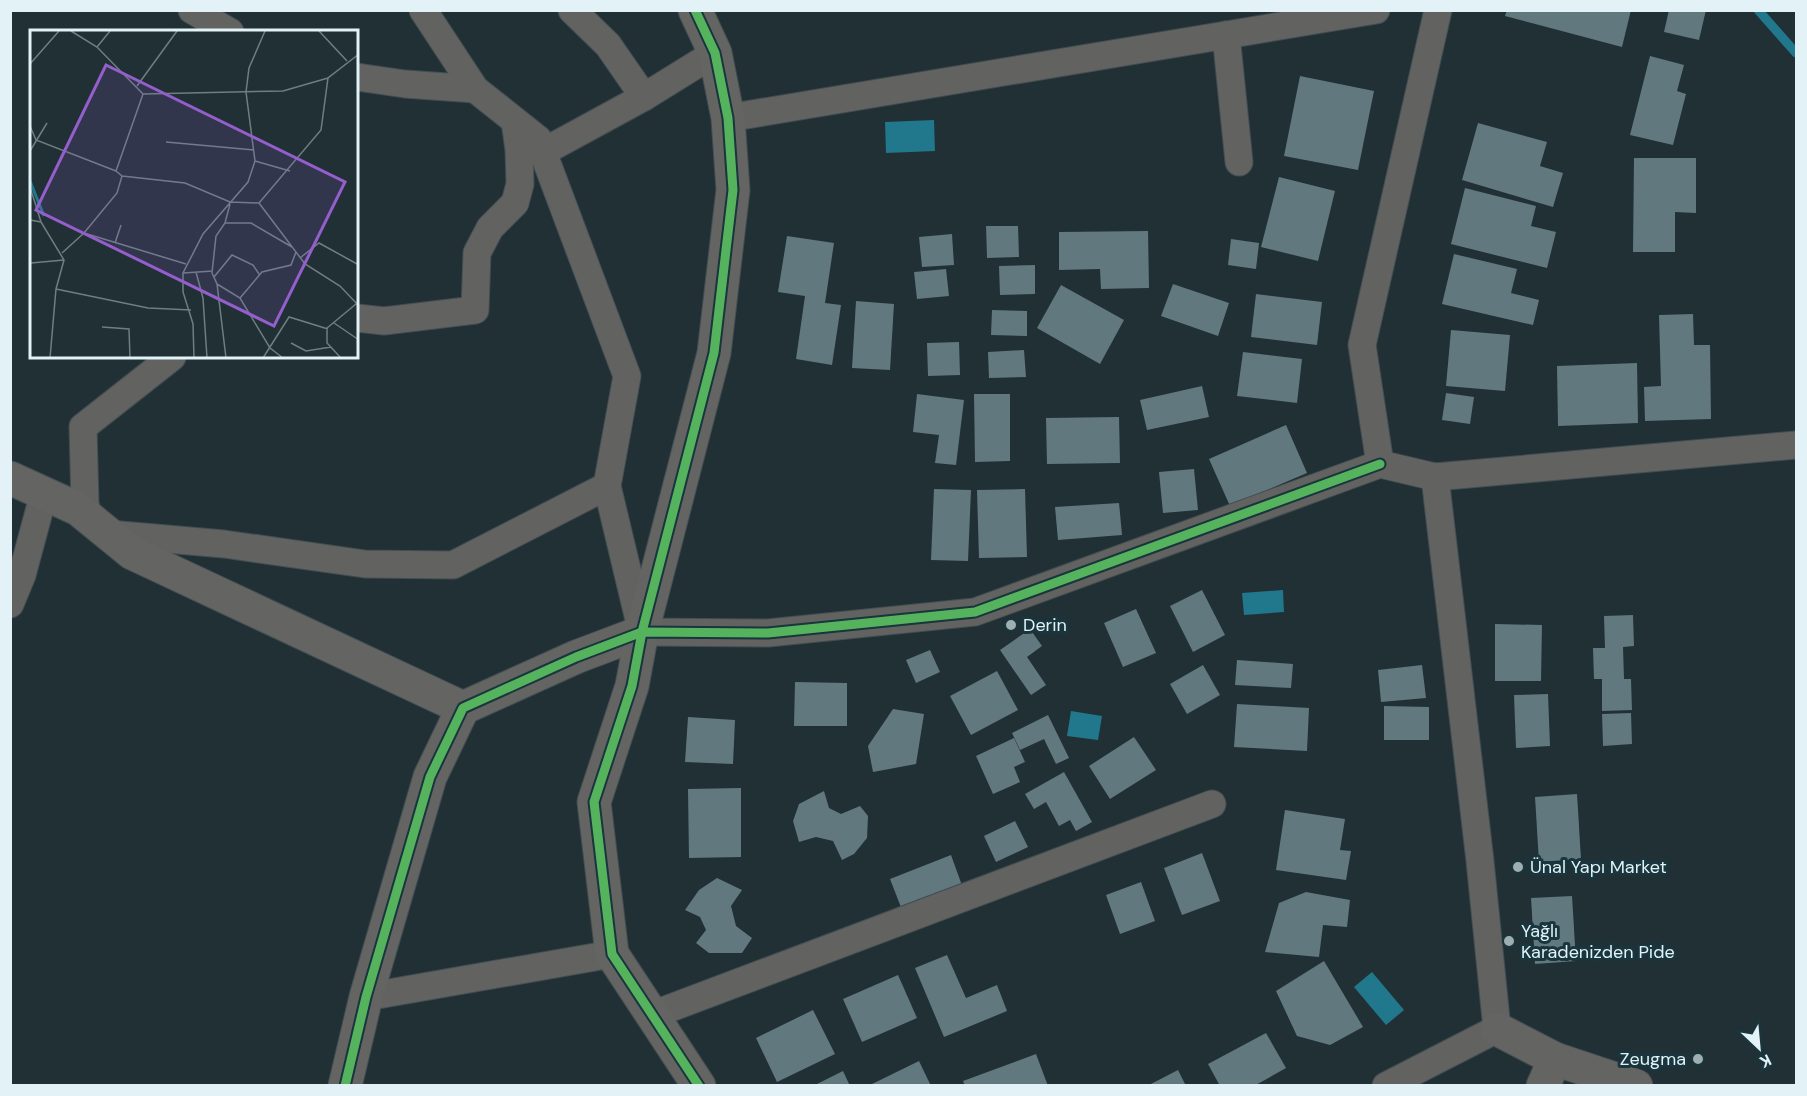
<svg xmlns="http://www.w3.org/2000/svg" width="1807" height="1096" font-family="'DM Sans',sans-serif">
	<rect width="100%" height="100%" fill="#213035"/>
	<g fill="#21778b">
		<polygon points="934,120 935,151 886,153 885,122"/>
		<polygon points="1283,590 1284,612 1244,615 1242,593"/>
		<polygon points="1071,711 1102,716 1098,740 1067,736"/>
		<polygon points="1372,972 1404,1010 1386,1025 1354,987"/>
	</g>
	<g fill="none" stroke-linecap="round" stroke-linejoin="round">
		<polyline stroke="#21778b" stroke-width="9" points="1758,10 1796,53"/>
	</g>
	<g fill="#61787f">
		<polygon points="1507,10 1631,10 1622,47 1505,16"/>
		<polygon points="1669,10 1706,10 1699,40 1664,32"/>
		<polygon points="1650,56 1684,65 1677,91 1686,94 1673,145 1630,135"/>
		<polygon points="1300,76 1374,91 1358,170 1284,156"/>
		<polygon points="1478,123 1547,142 1540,166 1563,173 1553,207 1462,180"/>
		<polygon points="1634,158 1696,158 1696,213 1675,212 1675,252 1633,252"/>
		<polygon points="1279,177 1335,191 1318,261 1261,247"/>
		<polygon points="1465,188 1536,206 1531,226 1556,232 1547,268 1451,244"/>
		<polygon points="986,226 1018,226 1019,257 987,258"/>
		<polygon points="1148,231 1149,288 1101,289 1100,269 1059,270 1059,232"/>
		<polygon points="952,234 954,265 922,267 919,237"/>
		<polygon points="787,236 834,243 825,303 841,305 832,365 796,359 805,296 778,292"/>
		<polygon points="1231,239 1259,243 1256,269 1228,265"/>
		<polygon points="1454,254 1517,269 1511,293 1539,300 1533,325 1442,304"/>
		<polygon points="1035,265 1035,294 1000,295 999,266"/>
		<polygon points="946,269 949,296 917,299 914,272"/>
		<polygon points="1173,284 1229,303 1218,336 1161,316"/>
		<polygon points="1061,285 1124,320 1100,364 1037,328"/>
		<polygon points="1256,294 1322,302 1317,345 1251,337"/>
		<polygon points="856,301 894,304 890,370 852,368"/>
		<polygon points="992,310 1027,311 1027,336 991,335"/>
		<polygon points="1693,314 1694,345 1710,345 1711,419 1645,421 1644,387 1661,386 1659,315"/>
		<polygon points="1451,330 1510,335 1505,391 1446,386"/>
		<polygon points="959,342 960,375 928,376 927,343"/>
		<polygon points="1024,350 1026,377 989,378 988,352"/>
		<polygon points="1243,352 1302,359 1297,403 1237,396"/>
		<polygon points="1637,363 1638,423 1558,426 1557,366"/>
		<polygon points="1202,386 1209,417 1147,430 1140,400"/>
		<polygon points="1446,393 1474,397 1470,424 1442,420"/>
		<polygon points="917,394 964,400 956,465 935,463 939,435 913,432"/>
		<polygon points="974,394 1010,394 1010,461 975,462"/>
		<polygon points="1119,417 1120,463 1047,464 1046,418"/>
		<polygon points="1286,425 1307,473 1230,506 1209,459"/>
		<polygon points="1194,469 1198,510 1163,513 1159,472"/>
		<polygon points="934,489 971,490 968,561 931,560"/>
		<polygon points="1025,489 1027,557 979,558 977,490"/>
		<polygon points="1119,503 1122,535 1058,540 1055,507"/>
		<polygon points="1202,590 1225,635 1193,652 1170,606"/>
		<polygon points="1136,609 1156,653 1123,667 1104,623"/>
		<polygon points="1633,615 1634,646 1623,647 1624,679 1631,679 1632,710 1602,711 1602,679 1594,679 1593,648 1605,648 1604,616"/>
		<polygon points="1495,624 1542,625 1541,681 1495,681"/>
		<polygon points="1030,629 1042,646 1027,657 1046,685 1031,695 1000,650"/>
		<polygon points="930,650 940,672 916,683 906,660"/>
		<polygon points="1237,660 1293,664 1291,688 1235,685"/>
		<polygon points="1203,665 1220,695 1187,714 1170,684"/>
		<polygon points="1422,665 1426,698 1381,702 1378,670"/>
		<polygon points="997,671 1018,710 971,735 950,696"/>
		<polygon points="795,682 847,683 847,726 794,726"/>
		<polygon points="1548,694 1550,746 1516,748 1514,695"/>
		<polygon points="1237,704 1309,708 1307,751 1234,747"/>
		<polygon points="1384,706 1429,707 1429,740 1384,740"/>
		<polygon points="893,709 924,714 916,764 873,772 868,746"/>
		<polygon points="1631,713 1632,744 1603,746 1602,714"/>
		<polygon points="1048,715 1069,758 1056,764 1044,739 1020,750 1012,733"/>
		<polygon points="688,717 735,720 733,764 685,762"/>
		<polygon points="1134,737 1156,770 1110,799 1089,766"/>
		<polygon points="1014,738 1025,762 1014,767 1020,782 993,794 976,756"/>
		<polygon points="1064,772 1092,822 1076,831 1070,820 1059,826 1046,802 1034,809 1025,794"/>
		<polygon points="741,788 741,857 689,858 688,789"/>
		<polygon points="824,791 829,808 841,814 860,806 868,816 867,838 854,854 842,860 833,841 816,837 799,842 793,821 799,804"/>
		<polygon points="1577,794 1581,859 1539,862 1535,797"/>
		<polygon points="1285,810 1345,819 1340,850 1351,851 1346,880 1276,870"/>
		<polygon points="1015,821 1028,847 996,862 984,836"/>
		<polygon points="1202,853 1220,901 1182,915 1164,868"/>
		<polygon points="951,855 964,891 904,915 890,879"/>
		<polygon points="717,878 742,890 731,906 736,926 752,938 742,953 709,953 696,943 706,930 700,917 685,910 699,890"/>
		<polygon points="1141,882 1155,921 1120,934 1106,895"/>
		<polygon points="1306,892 1350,900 1347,927 1323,925 1319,957 1265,952 1279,903"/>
		<polygon points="1572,896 1576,961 1535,964 1531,898"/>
		<polygon points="947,955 966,998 997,985 1007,1011 944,1037 915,968"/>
		<polygon points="1324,961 1363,1027 1330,1045 1297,1036 1276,991"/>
		<polygon points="898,975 917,1018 862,1042 843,999"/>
		<polygon points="813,1010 835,1054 777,1082 756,1038"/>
		<polygon points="1266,1033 1286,1068 1254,1086 1220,1086 1208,1064"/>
		<polygon points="1036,1054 1048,1086 965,1086 963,1081"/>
		<polygon points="919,1061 931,1086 868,1086"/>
		<polygon points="1178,1070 1186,1086 1147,1086"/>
		<polygon points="843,1071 850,1086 813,1086"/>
	</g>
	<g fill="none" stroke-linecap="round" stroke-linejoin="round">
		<defs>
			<g id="street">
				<polyline points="192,10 230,32"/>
				<polyline points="423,10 475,89 538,139 627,376 607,486 642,632 768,633 975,612 1380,464"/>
				<polyline points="572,10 608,45 644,97"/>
				<polyline points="1226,35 1239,162"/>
				<polyline points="357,77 405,84 475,89"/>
				<polyline points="728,118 1376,10"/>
				<polyline points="543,152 644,97 715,53"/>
				<polyline points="357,318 384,321 475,310 477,253 490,228 515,203 520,184 519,150 515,121"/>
				<polyline points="1435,477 1796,445"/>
				<polyline points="89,518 85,504 83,427 172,357"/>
				<polyline points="109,534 224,544 365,564 453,565 607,486"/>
				<polyline points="10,604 22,575 44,493"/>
				<polyline points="366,997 612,954"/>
				<polyline points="652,1015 1212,804"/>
				<polyline points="1386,1086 1497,1029 1480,861 1435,477 1380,464 1362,345 1438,10"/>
			</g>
			<g id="secondary">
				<polyline points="695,10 715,53 728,118 733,190 714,353 642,632 632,686 594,802 612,954 699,1086"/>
				<polyline points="10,478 78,509 132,553 463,708"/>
				<polyline points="1497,1029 1555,1059 1636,1086"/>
				<polyline points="345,1086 366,997 430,777 463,708 576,657 642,632"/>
				<polyline points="1543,1086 1555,1059"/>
			</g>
		</defs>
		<use href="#street" stroke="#424e52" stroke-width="29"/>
		<use href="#secondary" stroke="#424e52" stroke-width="35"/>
		<use href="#street" stroke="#626261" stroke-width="27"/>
		<use href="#secondary" stroke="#646462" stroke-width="33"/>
		<defs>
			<g id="cycleway">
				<polyline points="695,10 715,53 728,118 733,190 714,353 642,632 632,686 594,802 612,954 699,1086"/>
				<polyline points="345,1086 366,997 430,777 463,708 576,657 642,632 768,633 975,612 1380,464"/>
			</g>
		</defs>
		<use href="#cycleway" stroke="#19353d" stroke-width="13"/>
		<use href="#cycleway" stroke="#56b35d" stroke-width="9"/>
	</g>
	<g fill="#9eaeb3" stroke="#19353d" stroke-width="2">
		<circle cx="1011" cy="625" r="6"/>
		<circle cx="1518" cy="867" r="6"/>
		<circle cx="1509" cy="941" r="6"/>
		<circle cx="1698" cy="1059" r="6"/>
	</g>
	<g text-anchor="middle" stroke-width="6" stroke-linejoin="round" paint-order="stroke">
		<g font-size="18" fill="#e2f2f7" stroke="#19353d" text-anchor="start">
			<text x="1023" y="631">Derin</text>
			<text x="1530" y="873">Ünal Yapı Market</text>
			<text x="1521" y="937">Yağlı<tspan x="1521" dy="21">Karadenizden Pide</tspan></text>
			<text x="1686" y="1065" text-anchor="end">Zeugma</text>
		</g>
	</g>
	<g transform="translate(30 30)">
		<rect width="328" height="328" fill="#213035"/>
		<path fill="none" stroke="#21778b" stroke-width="3" d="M0,151L14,186"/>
		<path fill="none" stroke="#6e7e83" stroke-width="1.5" d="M41,1L67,17L113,64M289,1L317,31M67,17L80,1M0,34L29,1M107,56L147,1M113,64L253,61L298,48M0,96L6,110L86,141M136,112L224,120M0,121L17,93M225,131L260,141M92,146L155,153L200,172L229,173L291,100L298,48L329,24M0,157L11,192M229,173L275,234L310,256L329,276M0,190L11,192L34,230L26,259L20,328M195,193H221L262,217M54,203L156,234M85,213L91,195M32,223L54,203L87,163L92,146L86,141L113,64M270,228L289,213L329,235M1,233L34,230M166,242L173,268L177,328M153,243L183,241M184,247L202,225L223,235L229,244M187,254L210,268L240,318L253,328M26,259L118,278L161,280M210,268L232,242L261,235L266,222M304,293L329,310M72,297L99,299L100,328M261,313L276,321L301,317M164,328L163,294L153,262V243L173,204L218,152L225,131L216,62L219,38L235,1M196,328L187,254L182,243L186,206L195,193L200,174M233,328L259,287L298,299M311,328L297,313V298L326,274"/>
		<path fill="#955ecd" fill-opacity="0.15" stroke="#955ecd" stroke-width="3" d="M76,35L315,152L244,296L6,180Z"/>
		<rect width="328" height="328" fill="none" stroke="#e2f2f7" stroke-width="3"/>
	</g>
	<rect width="1807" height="1096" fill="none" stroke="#e2f2f7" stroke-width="24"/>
	<g transform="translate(1759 1048) rotate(154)" stroke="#19353d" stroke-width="4.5" paint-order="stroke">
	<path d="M0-4.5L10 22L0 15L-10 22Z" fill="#e2f2f7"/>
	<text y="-9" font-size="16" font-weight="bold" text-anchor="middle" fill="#e2f2f7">K</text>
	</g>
</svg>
